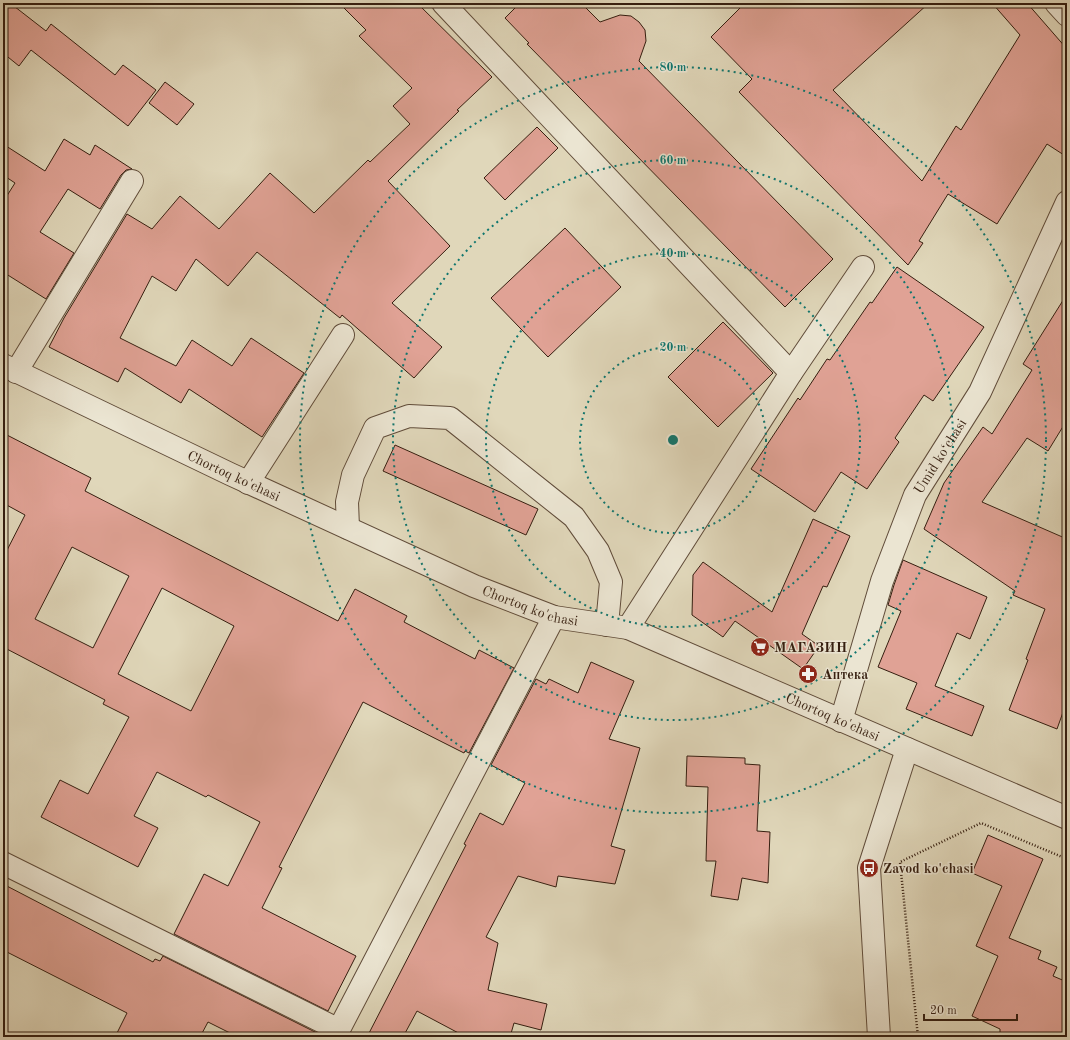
<svg xmlns="http://www.w3.org/2000/svg" width="1070" height="1040" font-family="'Old Standard TT',serif">
	<rect width="100%" height="100%" fill="#e0d7ba"/>
	<filter id="stains"><feTurbulence type="fractalNoise" baseFrequency=".005" numOctaves="4"/><feColorMatrix values="0 0 0 0 .2 0 0 0 0 .09 0 0 0 0 .02 0 0 0 .5 -.17"/></filter>
	<radialGradient id="worn" r=".72"><stop offset=".6" stop-color="#630" stop-opacity="0"/><stop offset="1" stop-color="#630" stop-opacity=".3"/></radialGradient>
	<g fill="#e0a295" stroke="#351e10" fill-rule="evenodd">
		<polygon points="3,3 10,3 46,31 51,24 115,75 123,65 156,90 128,126 31,50 19,66 3,53"/>
		<polygon points="339,3 417,3 492,77 457,110 459,111 388,181 450,246 392,303 442,347 414,378 342,315 340,318 257,252 228,286 196,259 176,291 152,276 120,338 176,366 192,340 232,366 251,338 304,373 262,437 189,389 181,403 125,368 118,382 49,347 64,318 127,214 152,229 180,196 219,229 270,173 314,213 368,160 370,162 410,124 393,106 412,88 359,36 366,30"/>
		<polygon points="520,3 581,3 600,22 620,15 631,16 639,22 645,30 646,41 639,61 833,259 785,307 527,44 529,43 505,18"/>
		<polygon points="745,3 929,3 833,90 922,181 956,126 961,130 1020,35 992,3 1027,3 1067,49 1067,157 1047,144 997,224 948,194 919,241 923,243 908,265 739,92 752,79 711,37"/>
		<polygon points="165,82 194,104 177,125 149,103"/>
		<polygon points="537,127 558,148 505,200 484,178"/>
		<polygon points="64,139 90,155 95,145 132,169 126,170 121,175 100,209 68,189 40,232 74,253 46,299 3,272 3,202 15,183 3,175 3,144 45,171"/>
		<polygon points="565,228 621,287 548,357 491,298"/>
		<polygon points="897,267 984,327 933,401 924,395 895,438 899,442 867,489 841,472 815,512 751,469 798,398 800,400 827,359 830,360 870,302 872,303"/>
		<polygon points="1067,294 1067,420 1048,451 1027,438 982,502 1067,539 1067,701 1057,729 1009,710 1028,660 1026,659 1045,609 1013,595 1015,591 924,529 944,483 983,427 992,434 1032,370 1023,364"/>
		<polygon points="723,322 773,373 718,427 668,377"/>
		<path d="M3,433L91,478L85,491L338,621L355,589L407,616L404,622L475,659L479,650L514,668L469,753L465,751L464,753L363,702L279,867L282,868L262,908L356,956L328,1011L174,934L204,874L228,886L260,822L208,795L206,797L157,772L134,816L158,828L138,867L41,817L60,780L88,794L129,717L103,704L105,700L3,647V558L25,515L3,503ZM72,547L129,576L93,648L35,619ZM162,588L234,626L191,711L118,674Z"/>
		<polygon points="395,445 538,509 526,535 383,471"/>
		<polygon points="813,519 850,536 827,587 823,586 802,634 819,646 803,669 735,621 723,637 692,615 693,575 703,562 772,612"/>
		<polygon points="903,560 987,597 970,639 957,633 935,686 984,706 972,736 906,709 917,683 878,667 901,611 888,605 894,585"/>
		<polygon points="591,662 634,681 609,739 640,748 611,846 625,850 615,884 558,876 556,887 518,876 486,937 498,943 488,990 547,1004 541,1030 514,1023 510,1037 466,1037 417,1011 403,1037 367,1037 466,845 464,844 480,813 503,825 525,783 491,765 536,679 546,684 549,679 578,693"/>
		<polygon points="687,756 745,758 745,764 760,765 757,831 770,832 768,883 742,878 738,900 711,896 716,861 706,861 708,787 686,786"/>
		<polygon points="988,835 1043,859 1009,938 1041,951 1038,959 1057,967 1053,976 1067,982 1067,1037 1000,1037 1000,1029 972,1016 998,956 976,946 1002,886 972,873"/>
		<polygon points="3,884 153,962 155,959 160,961 163,956 317,1033 315,1037 238,1037 208,1022 200,1037 115,1037 127,1013 3,950"/>
	</g>
	<g fill="none" stroke-linecap="round" stroke-linejoin="round">
		<defs>
			<g id="minor">
				<polyline points="443,3 791,373"/>
				<polyline points="1056,3 1067,15"/>
				<path id="s1" d="M3,365L230,474L474,586L554,617L628,628L1067,818"/>
				<polyline points="16,372 132,181"/>
				<polyline points="248,483 343,335"/>
				<polyline points="348,528 347,502 353,475 375,428 409,416 450,418 574,517 598,551 611,582 607,625"/>
				<polyline points="628,628 791,373 863,267"/>
				<path id="s2" d="M841,721L882,581L915,495L980,392L1067,202"/>
				<polyline points="3,863 339,1030"/>
				<polyline points="335,1037 554,617"/>
				<polyline points="879,1037 869,868 907,749"/>
			</g>
		</defs>
		<use href="#minor" stroke="#604c3a" stroke-width="24"/>
		<polyline stroke="#351e10" stroke-width="2.5" stroke-dasharray="1 2" stroke-linecap="butt" points="918,1037 900,862 981,823 1067,859"/>
		<use href="#minor" stroke="#ebe5d2" stroke-width="22"/>
	</g>
	<g fill="none" stroke="#0f766e" stroke-width="2" stroke-dasharray="2 4">
		<circle cx="673" cy="440" r="93"/>
		<circle cx="673" cy="440" r="187"/>
		<circle cx="673" cy="440" r="280"/>
		<circle cx="673" cy="440" r="373"/>
	</g>
	<defs>
		<symbol id="supermarket-disc" viewBox="-11 -11 22 22"><circle r="9.5" fill="#8f2418" stroke="#ebe5d2"/><path d="M-6-5.5h2.5l.6 2H6L4.5 2H-2.5L-4.4-4H-6ZM-1.5 3.2a1.3 1.3 0 1 0 .1 0ZM3 3.2a1.3 1.3 0 1 0 .1 0Z" fill="#fff"/></symbol>
		<symbol id="pharmacy-disc" viewBox="-11 -11 22 22"><circle r="9.5" fill="#8f2418" stroke="#ebe5d2"/><path d="M-2-6h4v4h4v4h-4v4h-4v-4h-4v-4h4Z" fill="#fff"/></symbol>
		<symbol id="bus-disc" viewBox="-11 -11 22 22"><circle r="9.5" fill="#8f2418" stroke="#ebe5d2"/><path d="M-5-6H5V4H4V6H2V4H-2V6H-4V4H-5ZM-3.5-4V0h7V-4ZM-3.5 1.2v1.5H-2V1.2ZM2 1.2v1.5H3.5V1.2Z" fill="#fff"/></symbol>
	</defs>
	<g fill-rule="evenodd">
		<use href="#supermarket-disc" x="749" y="636" width="22" height="22"/>
		<use href="#pharmacy-disc" x="797" y="663" width="22" height="22"/>
		<use href="#bus-disc" x="858" y="857" width="22" height="22"/>
	</g>
	<g text-anchor="middle" stroke-width="3" stroke-linejoin="round" paint-order="stroke">
		<g font-size="14" fill="#351e10" stroke="#ebe5d2">
			<text dy="5" stroke="none"><textPath href="#s2" startOffset="284">Umid ko‘chasi</textPath></text>
			<text dy="5" stroke="none"><textPath href="#s1" startOffset="256">Chortoq ko'chasi</textPath></text>
			<text dy="5" stroke="none"><textPath href="#s1" startOffset="580">Chortoq ko'chasi</textPath></text>
			<text dy="5" stroke="none"><textPath href="#s1" startOffset="904">Chortoq ko'chasi</textPath></text>
		</g>
		<g font-size="14" font-weight="bold" fill="#351e10" stroke="#ebe5d2" text-anchor="start">
			<text x="774" y="652">МАГАЗИН</text>
			<text x="822" y="679">Аптека</text>
			<text x="883" y="873">Zavod ko'chasi</text>
		</g>
	</g>
	<circle cx="673" cy="440" r="6" fill="#0f766e" stroke="#ebe5d2" stroke-width="2"/>
	<g font-size="12" text-anchor="middle" font-weight="bold" fill="#0f766e" stroke="#ebe5d2" stroke-width="3" stroke-linejoin="round" paint-order="stroke">
		<text x="673" y="71">80 m</text>
		<text x="673" y="164">60 m</text>
		<text x="673" y="257">40 m</text>
		<text x="673" y="351">20 m</text>
	</g>
	<rect width="1070" height="1040" fill="none" stroke="#e0d7ba" stroke-width="16"/>
	<rect x="4" y="4" width="1062" height="1032" fill="none" stroke="#351e10" stroke-width="2"/>
	<rect x="8" y="8" width="1054" height="1024" fill="none" stroke="#351e10"/>
	<path d="M924 1014v6h93v-6" fill="none" stroke="#351e10" stroke-width="2"/>
	<text x="930" y="1014" font-size="12" fill="#351e10" stroke="#ebe5d2" stroke-width="3" paint-order="stroke">20 m</text>
	<rect width="100%" height="100%" filter="url(#stains)"/>
	<rect width="100%" height="100%" fill="url(#worn)"/>
</svg>
